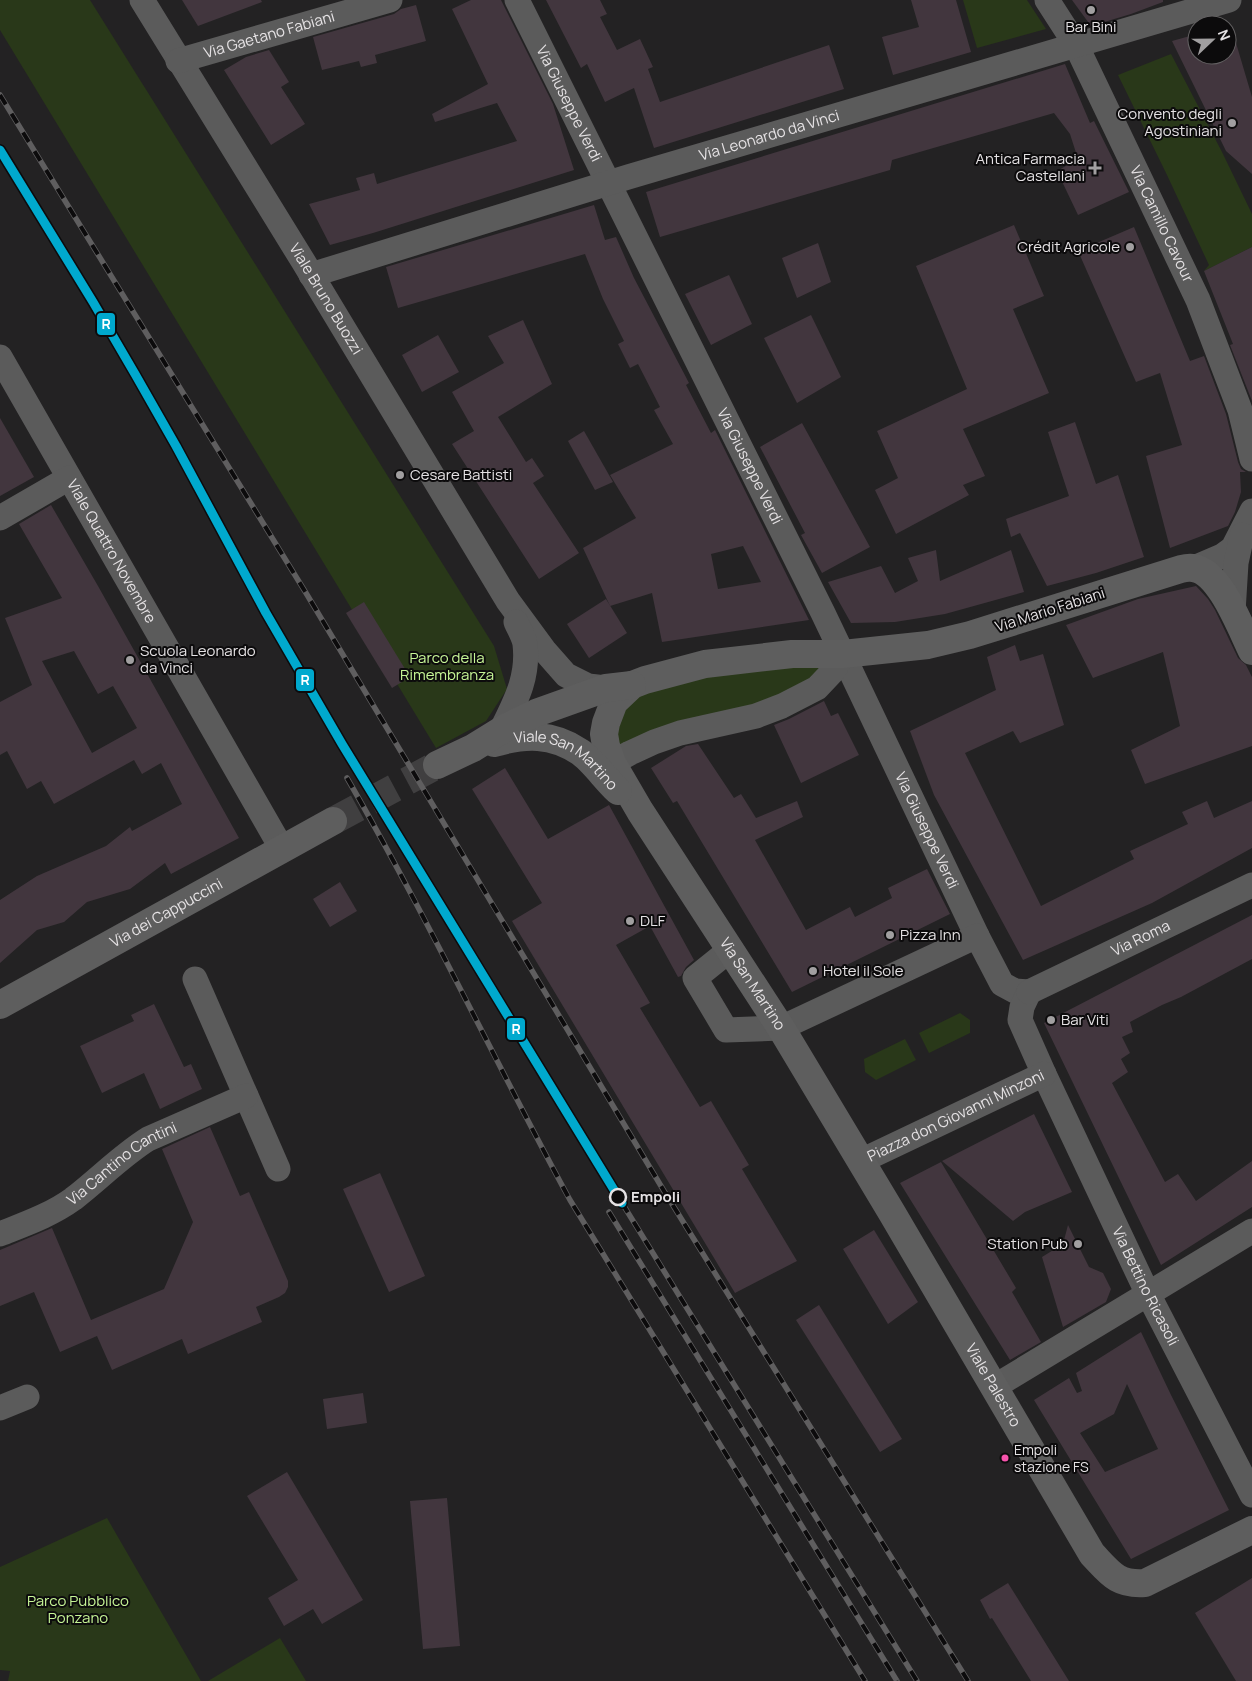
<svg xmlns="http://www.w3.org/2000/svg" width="1252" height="1681" font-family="Manrope,sans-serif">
	<rect width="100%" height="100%" fill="#232223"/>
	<g fill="#293819">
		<polygon points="0,0 90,0 494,646 507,689 486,721 436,748 0,30"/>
		<polygon points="963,0 1027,0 1046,29 977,48"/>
		<polygon points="1171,54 1222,152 1252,214 1252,247 1204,271 1209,265 1167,175 1118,75"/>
		<polygon points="843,654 817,688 612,763 625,689"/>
		<polygon points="960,1013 970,1020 970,1033 929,1053 919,1033"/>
		<polygon points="905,1039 916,1060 876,1080 865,1072 864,1059"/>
		<polygon points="107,1518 201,1681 8,1681 10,1671 0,1670 0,1567"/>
		<polygon points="280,1638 306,1681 208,1681"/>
	</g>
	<g fill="#42363e" fill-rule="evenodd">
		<polygon points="182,0 261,0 262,2 198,26"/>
		<polygon points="471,0 501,0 553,104 574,170 373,233 330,245 309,204 360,190 356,178 374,173 377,184 517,141 497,103 435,122 432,114 488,84 452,9"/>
		<polygon points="546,0 600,0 607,14 600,17 617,50 640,39 653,67 648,69 660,102 829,45 844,89 654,148 634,88 605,102 587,64 581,68"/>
		<polygon points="911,0 956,0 971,52 893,75 882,37 919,27"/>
		<polygon points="1072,0 1163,0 1163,2 1131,14 1091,26"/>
		<polygon points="416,5 426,41 375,55 377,63 361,67 359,61 322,70 313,37 394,14 401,9"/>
		<polygon points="1231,26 1252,97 1252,174 1226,151 1172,41 1197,34 1197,55 1227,55 1227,27"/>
		<polygon points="269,50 289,82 281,87 305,124 271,145 224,70 246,57"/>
		<polygon points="1065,64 1090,123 1094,121 1129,192 1078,215 1057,171 1078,159 1070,134 1054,113 892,160 890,170 660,237 646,192"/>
		<path d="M594,205L605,240L616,237L634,278L689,383L686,385L711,433L715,430L809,620L662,642L652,593L610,606L583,548L636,518L610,475L673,444L654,410L660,407L638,364L630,368L618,344L624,341L603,299L585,254L398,308L386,267ZM743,546L761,582L718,589L711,554Z"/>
		<polygon points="1014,225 1044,296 1013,309 1049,393 963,429 985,476 963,485 969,495 896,534 875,490 898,478 877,431 967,389 916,266"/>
		<polygon points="1134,227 1190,361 1204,356 1226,414 1238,462 1241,469 1246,472 1240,472 1241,492 1235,512 1228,526 1170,548 1146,456 1182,445 1160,373 1136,382 1078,251"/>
		<polygon points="818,243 831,282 797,298 782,258"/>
		<polygon points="1252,247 1252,401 1230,345 1233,344 1204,271"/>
		<polygon points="729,275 752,324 711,345 685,294"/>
		<polygon points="811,315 841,377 797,403 764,338"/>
		<polygon points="523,320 552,384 498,417 526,462 532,458 544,476 533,483 579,553 539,579 452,444 474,431 452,392 504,363 488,336"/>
		<polygon points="438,335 459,372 422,392 402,355"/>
		<polygon points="0,418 34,477 0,496"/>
		<polygon points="1075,422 1096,484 1118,475 1144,557 1096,573 1047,586 1020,533 1011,537 1006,519 1069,496 1048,432"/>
		<polygon points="802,423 870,547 822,573 801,535 805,533 760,447"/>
		<polygon points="584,431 613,482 595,490 568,441"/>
		<path d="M51,505L98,586L239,838L171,874L165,863L130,889L87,902L64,922L37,930L0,963V900L37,876L106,846L130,827L132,831L182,804L161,763L142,774L134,760L54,804L41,781L27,789L7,751L0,755V702L32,685L5,618L62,598L19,524ZM74,651L98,694L113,686L137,728L92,753L42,661Z"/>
		<polygon points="936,550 940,581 1011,550 1024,592 945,614 895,622 851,623 828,582 881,566 895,593 918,581 908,558"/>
		<polygon points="1196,586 1208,599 1215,610 1238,658 1246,665 1252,677 1252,746 1145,784 1131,750 1180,726 1163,652 1093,678 1066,625 1138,599"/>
		<polygon points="606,599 627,633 589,658 567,624"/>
		<polygon points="364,602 410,677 392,688 346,613"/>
		<polygon points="1015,645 1020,661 1043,654 1064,725 1020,743 1013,731 965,753 1041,906 1134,859 1130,851 1188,824 1182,812 1207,801 1214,818 1252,801 1252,848 1152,903 1023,960 934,795 910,731 996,690 987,657"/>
		<polygon points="824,701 831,716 838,713 859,755 801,783 774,725 789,719"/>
		<polygon points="698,744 734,798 741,794 756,818 797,801 803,817 755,840 806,930 850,907 855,917 892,898 888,888 927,869 950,914 792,992 677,801 673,803 651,768 686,746"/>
		<polygon points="505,768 548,839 609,805 694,960 686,967 681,976 678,977 650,926 616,945 650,1003 640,1008 700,1107 711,1101 749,1165 742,1169 797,1261 735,1293 512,921 542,903 472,789"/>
		<polygon points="340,882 357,911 330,927 313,899"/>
		<polygon points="1252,915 1252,959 1181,997 1162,1005 1130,1022 1133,1032 1122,1037 1130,1053 1121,1059 1128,1072 1112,1083 1165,1182 1178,1174 1196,1201 1252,1161 1252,1207 1161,1265 1044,1023"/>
		<polygon points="154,1004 184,1067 191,1064 202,1089 160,1109 144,1073 102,1093 80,1046 134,1021 131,1015"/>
		<polygon points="1034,1114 1072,1192 1025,1212 1013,1221 942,1161"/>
		<polygon points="210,1127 240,1196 249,1192 288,1281 288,1287 285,1293 279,1297 256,1307 262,1322 188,1354 182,1339 112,1370 97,1336 60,1352 34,1292 0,1306 0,1250 52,1228 91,1320 164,1289 193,1222 162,1149"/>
		<polygon points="941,1162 1016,1288 1012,1292 1041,1342 1010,1360 900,1183"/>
		<polygon points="380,1173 425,1276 389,1292 343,1189"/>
		<polygon points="1068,1225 1089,1267 1103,1273 1111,1289 1106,1302 1063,1327 1042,1257 1063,1244"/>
		<polygon points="874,1230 918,1302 888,1324 843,1249"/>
		<polygon points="819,1305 902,1439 880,1452 796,1320"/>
		<path d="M1141,1332L1171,1395L1229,1510L1131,1559L1034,1400L1069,1378L1077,1393L1082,1391L1076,1373ZM1127,1384L1158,1449L1105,1472L1080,1433L1114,1414Z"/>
		<polygon points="363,1393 367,1423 327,1429 323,1399"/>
		<polygon points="287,1472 363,1600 322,1624 313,1609 284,1626 268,1598 298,1580 247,1496"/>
		<polygon points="447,1498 460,1646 423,1649 410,1501"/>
		<polygon points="1252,1578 1252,1681 1236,1681 1195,1613"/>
		<polygon points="1008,1583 1069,1681 1031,1681 992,1618 990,1619 980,1600"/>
	</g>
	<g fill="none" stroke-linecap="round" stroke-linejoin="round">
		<polyline stroke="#403f40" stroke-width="28" stroke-dasharray="28 14" stroke-linecap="butt" points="333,821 437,765"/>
		<g stroke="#5b5b5b" stroke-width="25">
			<path id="s1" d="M142,0L303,261L508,601L544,650L566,675L588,686L606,688"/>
			<path id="s2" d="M517,0L823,613L977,936"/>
			<path id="s3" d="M1047,0L1076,45L1198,300L1240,410L1252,459"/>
			<path id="s4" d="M178,61L390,0"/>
			<path id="s5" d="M311,275L628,177L1229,0"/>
			<path id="s6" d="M0,357L282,849"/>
			<polyline points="0,518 69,478"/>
			<polyline points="1194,568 1222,556 1233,548 1252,511"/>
			<polyline points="1233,612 1236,563 1242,535"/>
			<path d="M501,731C515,702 529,678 525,644C524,637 519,629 516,622"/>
			<polyline points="612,763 630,753 654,742 680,733 756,716 782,706 817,688 834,670 843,654"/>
			<polyline points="731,949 695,978 726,1030 781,1028 977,936 1002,984 1015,991 1029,992"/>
			<polyline points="195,979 278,1169"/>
			<path id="s7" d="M1029,992L1022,1007L1020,1020L1044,1074L1144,1286L1252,1495"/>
			<path id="s8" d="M1029,992L1252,885"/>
			<path id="s9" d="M861,1161L1044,1074"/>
			<path id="s10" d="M0,1234C25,1224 51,1215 73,1199C99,1179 121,1156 148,1139L246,1096"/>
			<polyline points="994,1387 1252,1231"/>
			<polyline points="0,1408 27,1397"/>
		</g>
		<g stroke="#5e5e5e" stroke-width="28">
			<path id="s11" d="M1252,651C1241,629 1220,571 1193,568C1190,567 1185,568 1181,569L970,635L928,645L843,654H792L705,664L645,680L632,685L614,702L606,723L604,734L606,746L612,763L640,811L781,1028L892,1213L1092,1554C1110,1573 1117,1585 1145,1583L1252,1530"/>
			<path id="s12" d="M494,743C525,734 552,733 580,752C592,760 606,780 618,791"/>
			<polyline points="437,765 473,748 507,727 536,713 606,688 632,685"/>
			<path id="s13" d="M0,1005L333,821"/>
		</g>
		<defs>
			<g id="rail">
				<polyline points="0,95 306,593 664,1191 968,1681"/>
				<path d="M347,778C427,916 494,1060 570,1200L865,1681"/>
				<polyline points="622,1203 917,1681"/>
				<polyline points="609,1212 897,1681"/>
			</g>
		</defs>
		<use href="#rail" stroke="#5f5e5f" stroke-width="5.5"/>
		<use href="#rail" stroke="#0c0b0c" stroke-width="4" stroke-dasharray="11" stroke-linecap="butt"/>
		<defs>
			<polyline id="rail-1" points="0,150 93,302 135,374 176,446 266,613 342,744 622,1203"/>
		</defs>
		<use href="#rail-1" stroke="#0c0b0c" stroke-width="12"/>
		<use href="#rail-1" stroke="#00a9ce" stroke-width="9"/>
	</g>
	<g fill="#a19fa0" stroke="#0c0b0c" stroke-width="2">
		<circle cx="1091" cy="10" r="5"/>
		<circle cx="1232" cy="123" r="5"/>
		<path d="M1092.5 160.5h5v5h5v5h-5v5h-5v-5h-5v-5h5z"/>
		<circle cx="1130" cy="247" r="5"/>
		<circle cx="400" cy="475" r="5"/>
		<circle cx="130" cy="660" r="5"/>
		<circle cx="630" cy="921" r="5"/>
		<circle cx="890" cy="935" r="5"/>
		<circle cx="813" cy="971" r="5"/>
		<circle cx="1051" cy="1020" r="5"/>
		<circle cx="1078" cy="1244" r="5"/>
	</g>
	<circle fill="#0c0b0c" stroke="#e5e2e4" stroke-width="2.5" cx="618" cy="1197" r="8"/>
	<circle fill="#f653ac" stroke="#0c0b0c" stroke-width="2" cx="1005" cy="1458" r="4.5"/>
	<g text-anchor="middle" stroke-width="4" stroke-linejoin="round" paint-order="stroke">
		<g font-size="14" fill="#e5e2e4" stroke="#0c0b0c" text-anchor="start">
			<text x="1014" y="1455">Empoli<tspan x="1014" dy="17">stazione FS</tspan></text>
		</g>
		<g font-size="15" fill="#e5e2e4" stroke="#0c0b0c" text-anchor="start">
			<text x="1091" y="32" text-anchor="middle">Bar Bini</text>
			<text x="1222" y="119" text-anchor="end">Convento degli<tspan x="1222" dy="17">Agostiniani</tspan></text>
			<text x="1085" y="164" text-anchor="end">Antica Farmacia<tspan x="1085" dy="17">Castellani</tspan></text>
			<text x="1120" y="252" text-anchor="end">Crédit Agricole</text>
			<text x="410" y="480">Cesare Battisti</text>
			<text x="140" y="656">Scuola Leonardo<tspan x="140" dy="17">da Vinci</tspan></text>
			<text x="640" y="926">DLF</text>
			<text x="900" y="940">Pizza Inn</text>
			<text x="823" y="976">Hotel il Sole</text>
			<text x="1061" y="1025">Bar Viti</text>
			<text x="1068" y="1249" text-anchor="end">Station Pub</text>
		</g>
		<g font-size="15" fill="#e5e2e4" stroke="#0c0b0c">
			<text dy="5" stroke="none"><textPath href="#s4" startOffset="95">Via Gaetano Fabiani</textPath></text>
			<text dy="5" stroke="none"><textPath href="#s2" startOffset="116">Via Giuseppe Verdi</textPath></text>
			<text dy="5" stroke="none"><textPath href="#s5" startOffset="479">Via Leonardo da Vinci</textPath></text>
			<text dy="5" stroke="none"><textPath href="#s3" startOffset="252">Via Camillo Cavour</textPath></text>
			<text dy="5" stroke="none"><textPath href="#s1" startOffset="351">Viale Bruno Buozzi</textPath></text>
			<text dy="5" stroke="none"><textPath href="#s2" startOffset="521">Via Giuseppe Verdi</textPath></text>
			<text dy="5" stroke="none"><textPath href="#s6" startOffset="224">Viale Quattro Novembre</textPath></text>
			<text transform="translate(1050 610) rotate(-18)" y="5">Via Mario Fabiani</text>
			<text dy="5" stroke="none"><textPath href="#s12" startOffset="80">Viale San Martino</textPath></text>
			<text dy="5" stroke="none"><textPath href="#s2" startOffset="926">Via Giuseppe Verdi</textPath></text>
			<text dy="5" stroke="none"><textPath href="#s13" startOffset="190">Via dei Cappuccini</textPath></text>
			<text dy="5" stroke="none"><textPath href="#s8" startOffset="124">Via Roma</textPath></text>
			<text dy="5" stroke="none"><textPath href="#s11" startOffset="1032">Via San Martino</textPath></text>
			<text dy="5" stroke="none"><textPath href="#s9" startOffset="105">Piazza don Giovanni Minzoni</textPath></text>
			<text dy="5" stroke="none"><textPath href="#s10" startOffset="142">Via Cantino Cantini</textPath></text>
			<text dy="5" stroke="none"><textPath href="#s7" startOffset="324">Via Bettino Ricasoli</textPath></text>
			<text dy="5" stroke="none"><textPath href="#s11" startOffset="1500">Viale Palestro</textPath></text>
		</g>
		<g font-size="15" fill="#c6f596" stroke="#0c0b0c">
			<text x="447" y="663">Parco della<tspan x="447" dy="17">Rimembranza</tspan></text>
			<text x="78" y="1606">Parco Pubblico<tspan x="78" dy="17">Ponzano</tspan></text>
		</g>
		<g font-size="15" font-weight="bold" fill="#e5e2e4" stroke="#0c0b0c" text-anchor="start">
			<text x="631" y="1202">Empoli</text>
		</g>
	</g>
	<g stroke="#0c0b0c" stroke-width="2">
		<rect x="96" y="312" width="20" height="24" rx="5" fill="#00a9ce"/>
		<rect x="295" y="668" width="20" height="24" rx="5" fill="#00a9ce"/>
		<rect x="506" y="1017" width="20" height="24" rx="5" fill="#00a9ce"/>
	</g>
	<g font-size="14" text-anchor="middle" font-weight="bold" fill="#fff">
		<text x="106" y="329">R</text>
		<text x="305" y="685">R</text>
		<text x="516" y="1034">R</text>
	</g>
	<g transform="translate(1212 40) rotate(68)"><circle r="24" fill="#0c0b0c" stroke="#636162"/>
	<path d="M0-4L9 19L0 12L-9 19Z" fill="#a19fa0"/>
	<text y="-8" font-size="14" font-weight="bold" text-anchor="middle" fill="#e5e2e4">N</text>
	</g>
</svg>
